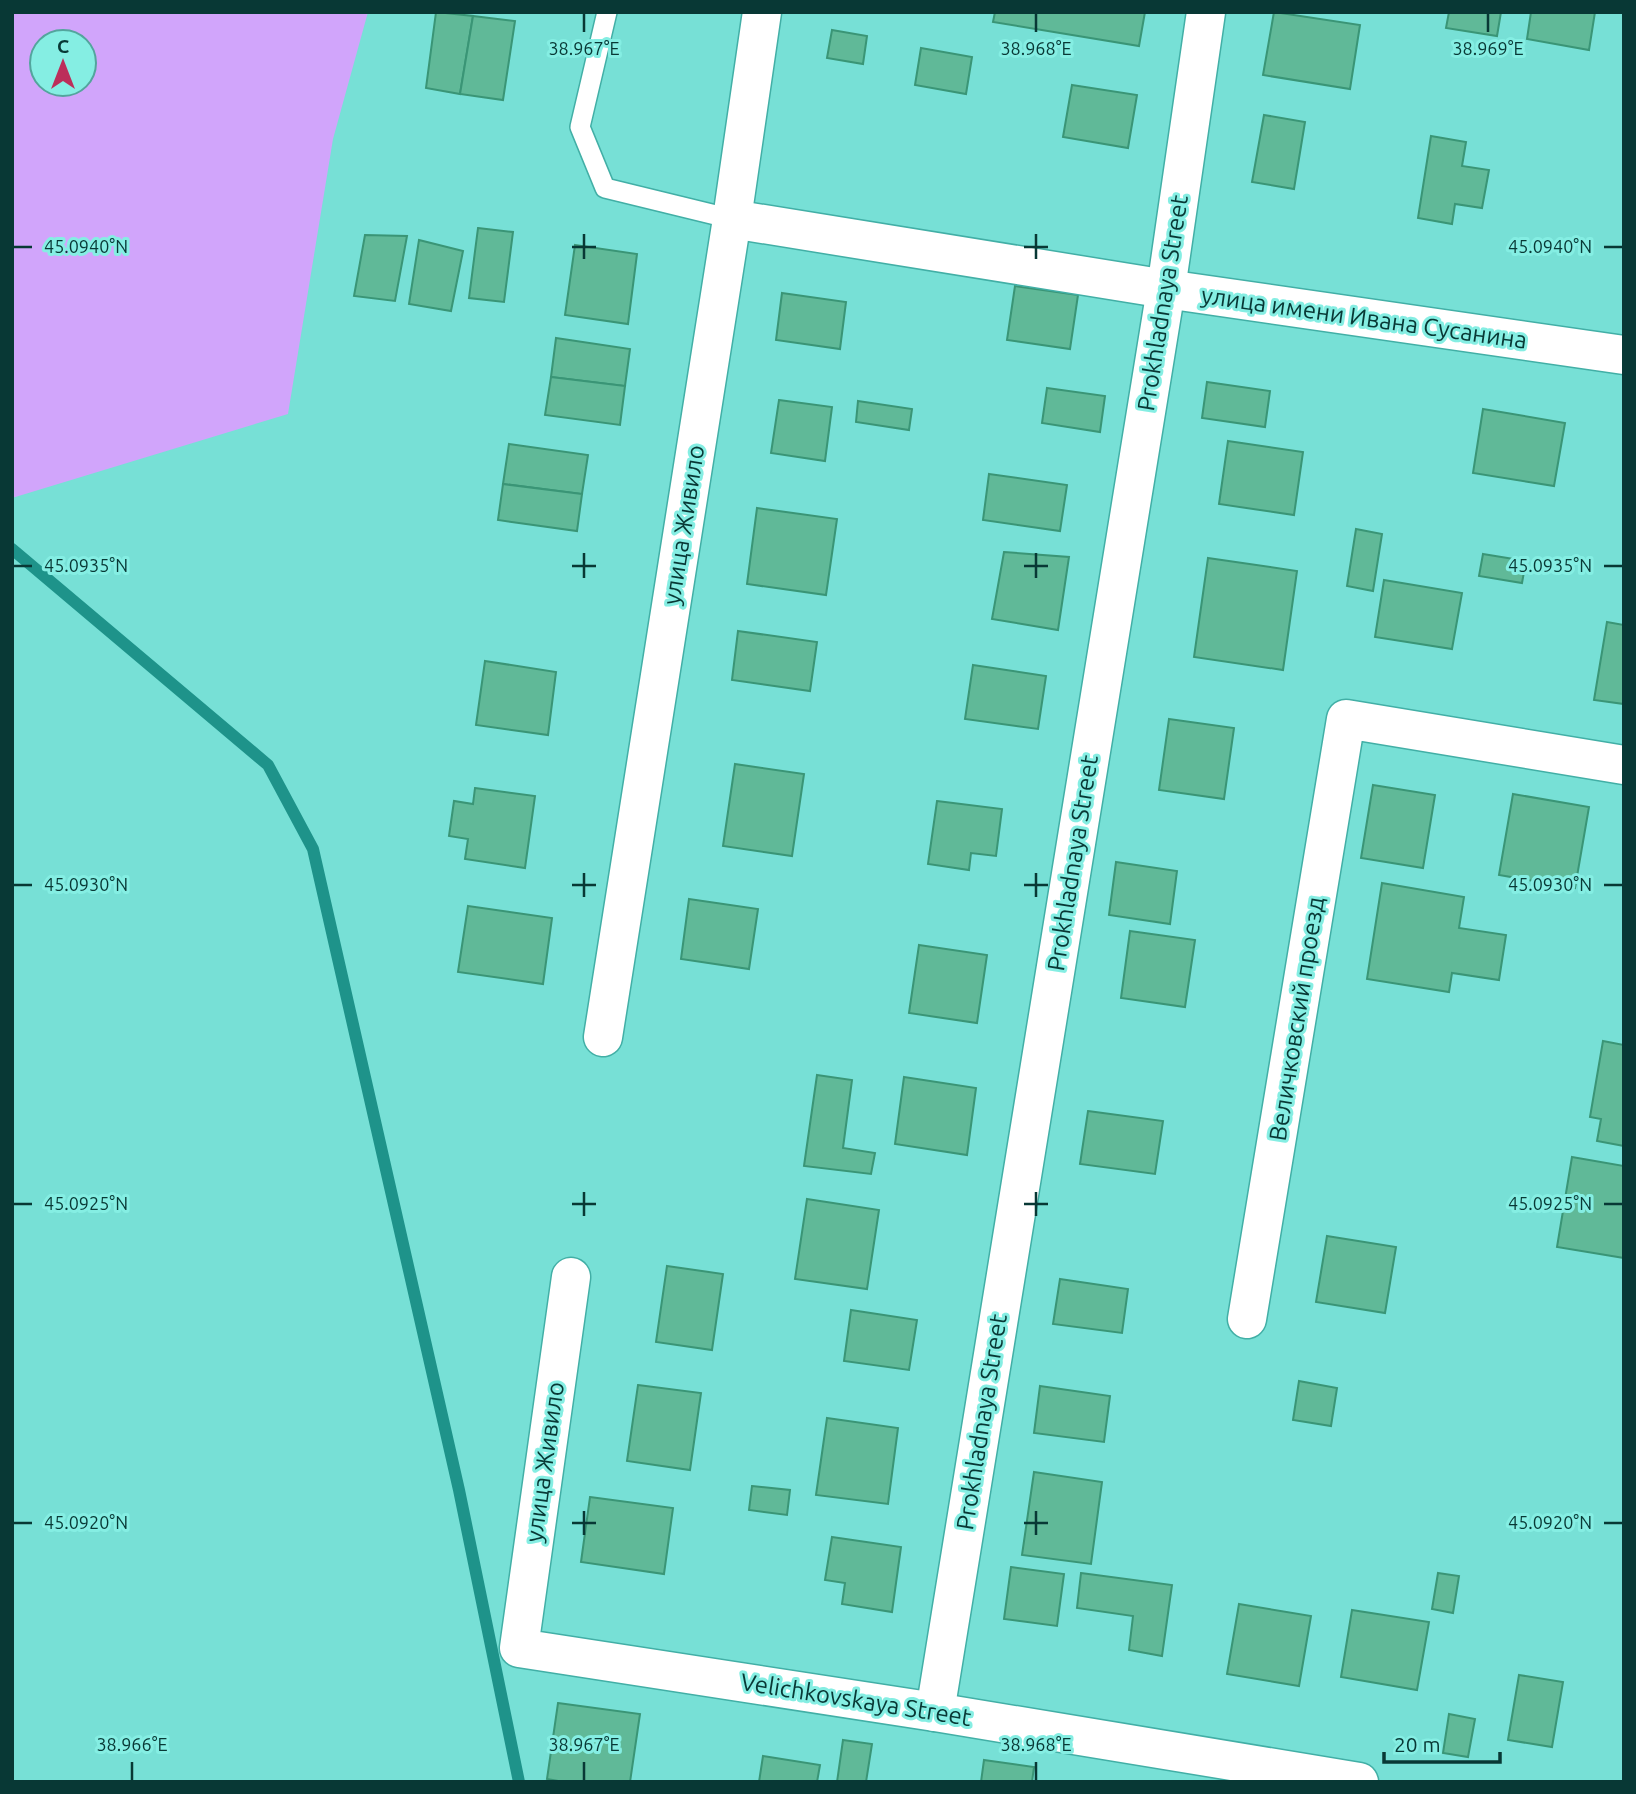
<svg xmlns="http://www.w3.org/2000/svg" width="1636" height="1794" font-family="Ubuntu,sans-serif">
	<rect width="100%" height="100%" fill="#77e0d6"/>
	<path fill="#d1a5fb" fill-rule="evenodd" d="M12,12H368L333,139L288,414L12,498ZM42,42H84V84H42Z"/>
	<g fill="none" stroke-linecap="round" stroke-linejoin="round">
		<polyline stroke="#1e938a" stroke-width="12" points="12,549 268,765 313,849 459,1490 519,1782"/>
	</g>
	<g fill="#60b998" stroke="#3a9576" stroke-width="2">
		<polygon points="436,12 473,16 460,94 426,88"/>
		<polygon points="995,12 1145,12 1139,46 993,22"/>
		<polygon points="1274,12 1360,25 1350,89 1263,75"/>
		<polygon points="1449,12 1501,12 1497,36 1446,28"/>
		<polygon points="1531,12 1595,12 1589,50 1527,39"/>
		<polygon points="473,16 515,21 503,100 460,94"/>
		<polygon points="832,30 867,36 863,64 827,58"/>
		<polygon points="921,48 972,57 966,94 915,85"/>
		<polygon points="1072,85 1137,95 1128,148 1063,137"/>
		<polygon points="1264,115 1305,122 1294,189 1252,182"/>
		<polygon points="1431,136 1466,142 1462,166 1489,170 1482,208 1455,204 1452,224 1418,218"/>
		<polygon points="478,228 513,232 504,302 469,298"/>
		<polygon points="365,235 407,236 395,301 354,296"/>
		<polygon points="419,240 463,251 451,311 409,304"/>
		<polygon points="575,245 637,254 628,324 565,315"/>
		<polygon points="1015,286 1078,295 1070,349 1007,340"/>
		<polygon points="782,293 846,302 840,349 776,340"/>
		<polygon points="556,338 630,349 625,386 551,377"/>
		<polygon points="551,377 625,386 620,425 545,415"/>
		<polygon points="1207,382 1270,391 1265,427 1202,418"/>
		<polygon points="1047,388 1105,396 1100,432 1042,423"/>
		<polygon points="779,400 832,407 825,461 771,453"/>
		<polygon points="858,401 912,409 909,430 856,422"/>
		<polygon points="1483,409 1565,423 1554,486 1473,473"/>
		<polygon points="1228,441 1303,452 1294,515 1219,504"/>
		<polygon points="509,444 588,455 582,494 503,484"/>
		<polygon points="989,474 1067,485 1060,531 983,520"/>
		<polygon points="503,484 582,494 577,531 498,520"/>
		<polygon points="757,508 837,519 826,595 747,584"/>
		<polygon points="1356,529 1382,534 1373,591 1347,586"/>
		<polygon points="1004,552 1069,557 1058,630 992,619"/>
		<polygon points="1483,554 1526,561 1522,583 1479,576"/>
		<polygon points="1208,558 1297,571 1283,670 1194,657"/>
		<polygon points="1384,580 1462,593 1452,649 1375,637"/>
		<polygon points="1607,622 1624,625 1624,704 1594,700"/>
		<polygon points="738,631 817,642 810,691 732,680"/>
		<polygon points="485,661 556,672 548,735 476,725"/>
		<polygon points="973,665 1046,676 1038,729 965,719"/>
		<polygon points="1169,719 1234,728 1224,799 1159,790"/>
		<polygon points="735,764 804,774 792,856 723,846"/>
		<polygon points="1373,785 1435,795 1423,868 1361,858"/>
		<polygon points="475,788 535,796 525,868 465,859 468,839 449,836 454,801 473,804"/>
		<polygon points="1513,794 1589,807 1575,888 1499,875"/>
		<polygon points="937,801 1002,809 996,856 971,853 969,870 928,864"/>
		<polygon points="1116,862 1177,871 1170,924 1109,915"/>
		<polygon points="1382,883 1464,897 1459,928 1506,935 1499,980 1452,973 1449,992 1367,979"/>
		<polygon points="689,899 758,909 749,969 681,959"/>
		<polygon points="468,906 552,918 543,984 458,972"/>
		<polygon points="1130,931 1195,940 1185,1007 1121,998"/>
		<polygon points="919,945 987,955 977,1023 909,1013"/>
		<polygon points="1603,1041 1624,1045 1624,1146 1597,1141 1601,1119 1590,1117"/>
		<polygon points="817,1075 852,1080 843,1148 875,1153 871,1174 804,1166"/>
		<polygon points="904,1077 976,1088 967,1155 895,1144"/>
		<polygon points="1088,1111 1163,1121 1155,1174 1080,1164"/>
		<polygon points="1572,1157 1624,1166 1624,1258 1557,1247"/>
		<polygon points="807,1199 879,1210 867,1289 795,1279"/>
		<polygon points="1327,1236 1396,1247 1385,1313 1316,1302"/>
		<polygon points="667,1266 723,1274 712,1350 656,1342"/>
		<polygon points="1060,1279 1128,1289 1122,1333 1053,1324"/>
		<polygon points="851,1310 917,1320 909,1370 844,1361"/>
		<polygon points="1299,1381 1337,1388 1331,1426 1293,1420"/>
		<polygon points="638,1385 701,1393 690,1470 627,1461"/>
		<polygon points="1040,1386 1110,1396 1104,1442 1034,1433"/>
		<polygon points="827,1418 898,1428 888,1504 816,1495"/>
		<polygon points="1034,1472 1102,1482 1091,1564 1022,1555"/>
		<polygon points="752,1486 790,1490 787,1515 749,1510"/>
		<polygon points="590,1497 673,1508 664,1574 581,1562"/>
		<polygon points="832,1537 901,1547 892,1612 842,1604 845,1583 825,1580"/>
		<polygon points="1011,1567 1064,1574 1057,1626 1004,1619"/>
		<polygon points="1081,1573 1172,1585 1162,1656 1129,1650 1133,1616 1077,1608"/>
		<polygon points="1438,1573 1459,1576 1453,1613 1432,1609"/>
		<polygon points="1239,1604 1311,1616 1299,1686 1227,1674"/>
		<polygon points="1352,1610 1429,1622 1417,1690 1341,1677"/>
		<polygon points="1519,1675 1563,1682 1552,1747 1508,1740"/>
		<polygon points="558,1703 640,1714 630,1782 564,1782 547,1779"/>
		<polygon points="1449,1714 1475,1719 1468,1757 1443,1753"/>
		<polygon points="843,1740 872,1744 866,1782 837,1782"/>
		<polygon points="763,1756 820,1765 817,1782 759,1782"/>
		<polygon points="984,1760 1034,1767 1032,1782 981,1782"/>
	</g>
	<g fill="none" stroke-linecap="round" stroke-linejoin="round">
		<defs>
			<polyline id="service" points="607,12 580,127 605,188 732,219"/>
			<g id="minor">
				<polyline points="732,219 1166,289 1624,355"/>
				<polyline points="603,1037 732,219 762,12"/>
				<polyline points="571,1277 519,1648 935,1712 1359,1782"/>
				<polyline points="1247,1319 1346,719 1624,765"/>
				<polyline points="935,1712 1166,289 1206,12"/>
			</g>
		</defs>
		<use href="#service" stroke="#42afa6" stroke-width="22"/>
		<use href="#minor" stroke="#42afa6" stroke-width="41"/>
		<use href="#service" stroke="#fff" stroke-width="19"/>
		<use href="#minor" stroke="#fff" stroke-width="38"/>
	</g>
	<path fill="none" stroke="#083835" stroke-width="2.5" d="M584,14V32M1036,14V32M1488,14V32M584,234V259M1036,234V259M14,247H32M572,247H596M1024,247H1048M1604,247H1622M584,553V578M1036,553V578M14,566H32M572,566H596M1024,566H1048M1604,566H1622M584,873V897M1036,873V897M14,885H32M572,885H596M1024,885H1048M1604,885H1622M584,1192V1216M1036,1192V1216M14,1204H32M572,1204H596M1024,1204H1048M1604,1204H1622M584,1511V1535M1036,1511V1535M14,1523H32M572,1523H596M1024,1523H1048M1604,1523H1622M132,1762V1780M584,1762V1780M1036,1762V1780"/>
	<g text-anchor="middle" stroke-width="6" stroke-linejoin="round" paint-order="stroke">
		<g font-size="24" fill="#083835" stroke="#85eee3">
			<text transform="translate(1163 303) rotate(-81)" y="8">Prokhladnaya Street</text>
			<text transform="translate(1364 318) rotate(8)" y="8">улица имени Ивана Сусанина</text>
			<text transform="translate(684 525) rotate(-81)" y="8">улица Живило</text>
			<text transform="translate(1073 863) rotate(-81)" y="8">Prokhladnaya Street</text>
			<text transform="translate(1297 1019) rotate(-81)" y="8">Величковский проезд</text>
			<text transform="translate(982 1422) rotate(-81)" y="8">Prokhladnaya Street</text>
			<text transform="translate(545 1462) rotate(-82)" y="8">улица Живило</text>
			<text transform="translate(856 1700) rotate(9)" y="8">Velichkovskaya Street</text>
		</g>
	</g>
	<g font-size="18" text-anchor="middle" fill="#083835" stroke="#85eee3" stroke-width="6" stroke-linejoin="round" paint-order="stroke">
		<text x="584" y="55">38.967°E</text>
		<text x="1036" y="55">38.968°E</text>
		<text x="1488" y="55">38.969°E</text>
		<text x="86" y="253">45.0940°N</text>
		<text x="1550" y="253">45.0940°N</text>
		<text x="86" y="572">45.0935°N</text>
		<text x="1550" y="572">45.0935°N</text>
		<text x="86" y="891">45.0930°N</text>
		<text x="1550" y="891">45.0930°N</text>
		<text x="86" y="1210">45.0925°N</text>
		<text x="1550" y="1210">45.0925°N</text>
		<text x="86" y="1529">45.0920°N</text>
		<text x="1550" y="1529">45.0920°N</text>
		<text x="132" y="1751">38.966°E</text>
		<text x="584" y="1751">38.967°E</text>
		<text x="1036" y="1751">38.968°E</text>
	</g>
	<rect width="1636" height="1794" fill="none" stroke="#083835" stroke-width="28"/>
	<g transform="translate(63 63)"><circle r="33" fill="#85eee3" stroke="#53a59d" stroke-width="2"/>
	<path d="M0-5L12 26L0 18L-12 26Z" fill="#bc2e5a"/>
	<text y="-10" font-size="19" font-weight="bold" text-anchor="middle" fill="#083835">С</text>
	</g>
	<path d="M1384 1752v10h116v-10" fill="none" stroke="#083835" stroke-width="3.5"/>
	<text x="1394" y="1752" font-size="21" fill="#083835" stroke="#85eee3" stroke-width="5" paint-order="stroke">20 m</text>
</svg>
